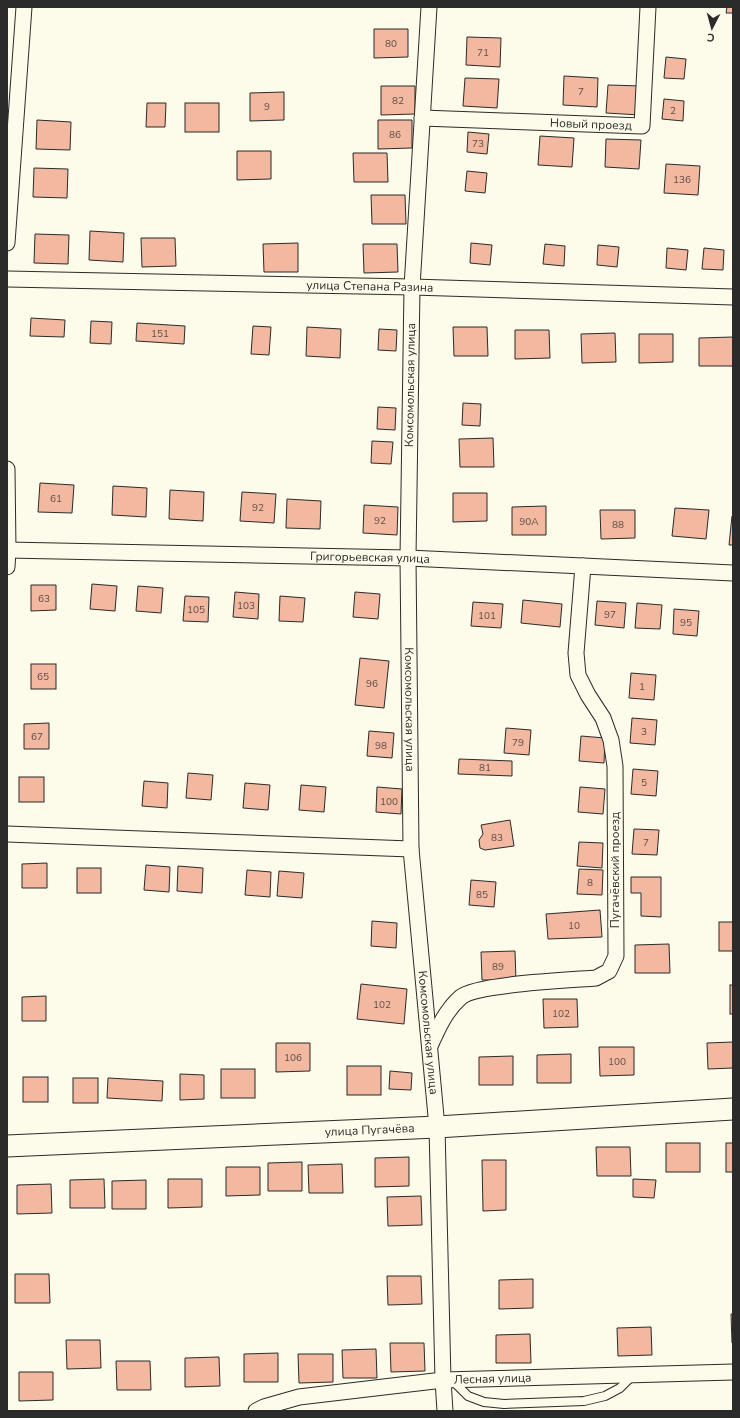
<svg xmlns="http://www.w3.org/2000/svg" width="740" height="1418" font-family="'Nunito Sans',sans-serif">
	<rect width="100%" height="100%" fill="#fdfbea"/>
	<g fill="#f2b8a0" stroke="#2b2b2b">
		<polygon points="727,7 733,7 733,13 726,13"/>
		<polygon points="374,29 408,29 408,57 374,58"/>
		<polygon points="467,37 501,38 500,67 466,65"/>
		<polygon points="666,57 686,59 684,79 664,78"/>
		<polygon points="564,76 598,78 597,107 563,105"/>
		<polygon points="465,78 499,79 497,108 463,106"/>
		<polygon points="608,85 642,86 640,115 606,113"/>
		<polygon points="381,86 415,86 415,114 381,115"/>
		<polygon points="284,92 284,120 250,121 250,93"/>
		<polygon points="664,99 684,101 683,121 662,119"/>
		<polygon points="147,103 166,103 165,127 146,127"/>
		<rect x="185" y="103" width="34" height="29"/>
		<polygon points="37,120 71,122 70,150 36,149"/>
		<polygon points="378,120 412,120 412,148 378,149"/>
		<polygon points="468,132 489,134 487,154 467,152"/>
		<polygon points="540,136 574,138 572,167 538,165"/>
		<polygon points="606,139 641,140 639,169 605,167"/>
		<polygon points="237,151 271,151 271,179 237,180"/>
		<polygon points="353,153 387,153 388,182 354,182"/>
		<polygon points="666,164 700,166 698,195 664,193"/>
		<polygon points="34,168 68,169 67,198 33,197"/>
		<polygon points="467,171 487,173 485,193 465,191"/>
		<polygon points="371,195 405,195 406,224 372,224"/>
		<polygon points="90,231 124,233 123,262 89,260"/>
		<polygon points="35,234 69,235 68,264 34,263"/>
		<polygon points="141,238 175,238 176,266 142,267"/>
		<polygon points="298,243 298,272 264,272 263,244"/>
		<polygon points="471,243 492,245 490,265 470,263"/>
		<polygon points="363,244 397,244 398,272 364,273"/>
		<polygon points="545,244 565,246 564,266 543,264"/>
		<polygon points="598,245 619,247 617,267 597,265"/>
		<polygon points="667,248 688,250 686,270 666,268"/>
		<polygon points="704,248 724,250 723,270 702,269"/>
		<polygon points="31,318 65,320 64,337 30,336"/>
		<polygon points="91,321 112,322 111,344 90,343"/>
		<polygon points="137,323 185,326 184,344 136,341"/>
		<polygon points="253,326 271,327 269,355 251,354"/>
		<polygon points="307,327 341,329 340,358 306,356"/>
		<polygon points="453,327 487,327 488,356 454,356"/>
		<polygon points="379,329 397,330 396,351 378,350"/>
		<polygon points="515,330 549,330 550,358 515,359"/>
		<polygon points="615,333 616,362 582,363 581,334"/>
		<polygon points="639,334 673,334 673,362 639,363"/>
		<polygon points="733,337 733,366 699,366 699,338"/>
		<polygon points="463,403 481,404 480,426 462,425"/>
		<polygon points="378,407 396,408 395,430 377,429"/>
		<polygon points="493,438 494,467 460,467 459,439"/>
		<polygon points="372,441 393,442 391,464 371,463"/>
		<polygon points="40,483 74,485 72,513 38,512"/>
		<polygon points="113,486 147,488 146,517 112,515"/>
		<polygon points="170,490 204,492 203,521 169,519"/>
		<polygon points="242,492 276,494 274,523 240,521"/>
		<polygon points="453,493 487,493 487,521 453,522"/>
		<polygon points="287,499 321,501 320,529 286,528"/>
		<polygon points="364,505 398,507 397,535 363,533"/>
		<polygon points="546,506 546,535 512,535 512,507"/>
		<polygon points="675,508 709,510 706,539 672,536"/>
		<polygon points="600,510 635,510 635,538 601,539"/>
		<polygon points="732,516 733,516 733,545 729,545"/>
		<polygon points="92,584 117,586 115,611 90,609"/>
		<polygon points="31,585 56,585 56,610 31,611"/>
		<polygon points="138,586 163,588 161,613 136,611"/>
		<polygon points="235,592 259,594 258,619 233,617"/>
		<polygon points="355,592 380,594 378,619 353,617"/>
		<polygon points="185,596 209,597 208,622 183,621"/>
		<polygon points="280,596 305,598 303,622 279,621"/>
		<polygon points="523,600 562,604 560,627 521,623"/>
		<polygon points="597,601 626,603 624,628 595,625"/>
		<polygon points="473,602 503,604 501,628 471,626"/>
		<polygon points="637,603 662,605 660,629 635,628"/>
		<polygon points="674,609 699,611 697,636 673,634"/>
		<polygon points="360,658 389,661 384,708 355,705"/>
		<rect x="31" y="664" width="25" height="25"/>
		<polygon points="631,673 656,675 654,700 629,698"/>
		<polygon points="632,718 657,720 655,745 630,743"/>
		<polygon points="49,723 49,749 24,749 24,724"/>
		<polygon points="506,728 531,730 529,755 504,753"/>
		<polygon points="369,731 394,733 392,758 367,756"/>
		<polygon points="581,736 605,738 604,763 579,761"/>
		<polygon points="459,759 512,761 512,776 458,774"/>
		<polygon points="633,769 658,771 656,796 631,794"/>
		<polygon points="188,773 213,775 211,800 186,798"/>
		<rect x="19" y="777" width="25" height="25"/>
		<polygon points="144,781 168,783 167,808 142,806"/>
		<polygon points="245,783 270,785 268,810 243,808"/>
		<polygon points="301,785 326,787 324,812 299,810"/>
		<polygon points="377,787 402,789 401,814 376,812"/>
		<polygon points="580,787 605,789 603,814 578,812"/>
		<polygon points="510,820 514,846 485,850 480,848 479,840 483,834 481,825"/>
		<polygon points="634,829 659,830 657,855 632,854"/>
		<polygon points="579,842 603,843 602,868 577,866"/>
		<polygon points="47,863 47,888 22,888 22,864"/>
		<polygon points="146,865 170,867 169,892 144,890"/>
		<polygon points="178,866 203,868 202,893 177,891"/>
		<rect x="77" y="868" width="24" height="25"/>
		<polygon points="579,869 603,870 602,895 577,894"/>
		<polygon points="247,870 271,872 270,897 245,895"/>
		<polygon points="279,871 304,873 302,898 277,896"/>
		<polygon points="631,877 661,877 661,917 641,916 641,893 631,893"/>
		<polygon points="471,880 496,882 494,907 469,905"/>
		<polygon points="600,910 602,937 548,939 546,914"/>
		<polygon points="372,921 397,923 396,948 371,946"/>
		<rect x="719" y="922" width="14" height="29"/>
		<polygon points="669,944 670,973 635,973 635,945"/>
		<polygon points="515,951 516,980 482,980 481,952"/>
		<polygon points="361,984 407,989 404,1024 357,1019"/>
		<rect x="730" y="985" width="3" height="29"/>
		<polygon points="46,996 46,1021 22,1021 22,997"/>
		<polygon points="543,999 577,999 578,1027 544,1028"/>
		<polygon points="733,1042 733,1068 708,1069 707,1043"/>
		<polygon points="276,1043 310,1043 310,1071 276,1072"/>
		<polygon points="599,1047 634,1047 634,1075 600,1076"/>
		<polygon points="571,1054 571,1083 537,1083 537,1055"/>
		<polygon points="513,1056 513,1085 479,1085 479,1057"/>
		<rect x="347" y="1066" width="34" height="29"/>
		<rect x="221" y="1069" width="34" height="29"/>
		<polygon points="390,1071 412,1073 411,1090 389,1089"/>
		<polygon points="180,1074 204,1075 204,1099 180,1100"/>
		<rect x="23" y="1077" width="25" height="25"/>
		<rect x="73" y="1078" width="25" height="25"/>
		<polygon points="108,1078 163,1081 162,1101 107,1098"/>
		<rect x="666" y="1143" width="34" height="29"/>
		<rect x="726" y="1143" width="7" height="29"/>
		<polygon points="596,1147 630,1147 631,1176 597,1176"/>
		<polygon points="409,1157 409,1186 375,1187 375,1158"/>
		<polygon points="482,1160 506,1160 506,1210 483,1211"/>
		<polygon points="302,1162 302,1191 268,1191 268,1163"/>
		<polygon points="342,1164 343,1193 309,1193 308,1165"/>
		<polygon points="226,1167 260,1167 260,1195 226,1196"/>
		<polygon points="104,1179 105,1208 70,1208 70,1180"/>
		<polygon points="168,1179 202,1179 202,1207 168,1208"/>
		<polygon points="633,1179 656,1180 654,1198 633,1197"/>
		<polygon points="146,1180 146,1209 112,1209 112,1181"/>
		<polygon points="51,1184 52,1213 17,1214 17,1185"/>
		<polygon points="421,1196 422,1225 388,1226 387,1197"/>
		<polygon points="15,1274 49,1274 50,1303 15,1303"/>
		<polygon points="387,1276 421,1276 422,1304 388,1305"/>
		<polygon points="533,1279 533,1308 499,1309 499,1280"/>
		<polygon points="731,1314 733,1314 733,1343 732,1343"/>
		<polygon points="651,1327 652,1355 618,1356 617,1328"/>
		<polygon points="530,1334 531,1363 496,1363 496,1335"/>
		<polygon points="66,1340 100,1340 101,1368 67,1369"/>
		<polygon points="390,1343 424,1343 425,1371 391,1372"/>
		<polygon points="376,1349 377,1378 343,1378 342,1350"/>
		<polygon points="278,1353 278,1382 244,1382 244,1354"/>
		<polygon points="298,1354 333,1354 333,1382 299,1383"/>
		<polygon points="219,1357 220,1386 185,1387 185,1358"/>
		<polygon points="116,1361 150,1361 151,1390 117,1390"/>
		<polygon points="19,1372 53,1372 53,1400 19,1401"/>
	</g>
	<g fill="none" stroke-linecap="round" stroke-linejoin="round">
		<defs>
			<polyline id="service" points="452,1380 468,1396 484,1402 504,1404 584,1401 605,1396 620,1388 632,1376"/>
			<g id="minor">
				<path id="s1" d="M429,7L412,287L408,558L411,849L437,1127L443,1380L445,1411"/>
				<path id="s2" d="M422,118L642,126L648,7"/>
				<polyline points="7,243 24,7"/>
				<path id="s3" d="M7,279L412,287L733,297"/>
				<polyline points="7,469 8,550 7,567"/>
				<path id="s4" d="M7,550L408,558L733,573"/>
				<polyline points="7,834 411,849"/>
				<path d="M430,1046C438,1028 446,1010 461,997C476,984 571,980 596,978L609,971L616,956L615,766L611,740L603,718L588,695L578,675L576,653L583,566"/>
				<path id="s5" d="M256,1411L264,1407L299,1397L443,1380L733,1372"/>
			</g>
			<g id="secondary">
				<path id="s6" d="M7,1146L437,1127L733,1109"/>
			</g>
		</defs>
		<use href="#service" stroke="#2b2b2b" stroke-width="10"/>
		<use href="#minor" stroke="#2b2b2b" stroke-width="17"/>
		<use href="#secondary" stroke="#2b2b2b" stroke-width="23"/>
		<use href="#service" stroke="#fdfbea" stroke-width="8"/>
		<use href="#minor" stroke="#fdfbea" stroke-width="15"/>
		<use href="#secondary" stroke="#fdfbea" stroke-width="21"/>
	</g>
	<g text-anchor="middle" stroke-width="3" stroke-linejoin="round" paint-order="stroke">
		<g font-size="10" fill="#5d4e48">
			<text x="391" y="47">80</text>
			<text x="483" y="56">71</text>
			<text x="581" y="95">7</text>
			<text x="398" y="104">82</text>
			<text x="267" y="110">9</text>
			<text x="673" y="114">2</text>
			<text x="395" y="138">86</text>
			<text x="478" y="147">73</text>
			<text x="682" y="183">136</text>
			<text x="160" y="337">151</text>
			<text x="56" y="502">61</text>
			<text x="258" y="511">92</text>
			<text x="380" y="524">92</text>
			<text x="529" y="525">90А</text>
			<text x="618" y="528">88</text>
			<text x="44" y="602">63</text>
			<text x="246" y="609">103</text>
			<text x="196" y="613">105</text>
			<text x="610" y="618">97</text>
			<text x="487" y="619">101</text>
			<text x="686" y="626">95</text>
			<text x="43" y="680">65</text>
			<text x="372" y="687">96</text>
			<text x="642" y="690">1</text>
			<text x="644" y="735">3</text>
			<text x="37" y="740">67</text>
			<text x="518" y="746">79</text>
			<text x="381" y="749">98</text>
			<text x="485" y="771">81</text>
			<text x="644" y="786">5</text>
			<text x="389" y="805">100</text>
			<text x="497" y="841">83</text>
			<text x="646" y="846">7</text>
			<text x="590" y="886">8</text>
			<text x="482" y="898">85</text>
			<text x="574" y="929">10</text>
			<text x="498" y="970">89</text>
			<text x="382" y="1008">102</text>
			<text x="561" y="1017">102</text>
			<text x="293" y="1061">106</text>
			<text x="617" y="1065">100</text>
		</g>
		<g font-size="12" fill="#2b2b2b" stroke="#fdfbea">
			<text dy="4" stroke="none"><textPath href="#s2" startOffset="169">Новый проезд</textPath></text>
			<text dy="4" stroke="none"><textPath href="#s3" startOffset="363">улица Степана Разина</textPath></text>
			<text transform="translate(410 385) rotate(-89)" y="4">Комсомольская улица</text>
			<text dy="4" stroke="none"><textPath href="#s4" startOffset="363">Григорьевская улица</textPath></text>
			<text dy="4" stroke="none"><textPath href="#s1" startOffset="703">Комсомольская улица</textPath></text>
			<text transform="translate(615 870) rotate(-90)" y="4">Пугачёвский проезд</text>
			<text dy="4" stroke="none"><textPath href="#s1" startOffset="1027">Комсомольская улица</textPath></text>
			<text dy="4" stroke="none"><textPath href="#s6" startOffset="363">улица Пугачёва</textPath></text>
			<text dy="4" stroke="none"><textPath href="#s5" startOffset="240">Лесная улица</textPath></text>
		</g>
	</g>
	<rect width="740" height="1418" fill="none" stroke="#2b2b2b" stroke-width="16"/>
	<g transform="translate(712 28) rotate(186)" stroke="#fdfbea" stroke-width="3" paint-order="stroke">
	<path d="M0-3L7 15L0 10L-7 15Z" fill="#2b2b2b"/>
	<text y="-6" font-size="11" font-weight="bold" text-anchor="middle" fill="#2b2b2b">С</text>
	</g>
</svg>
